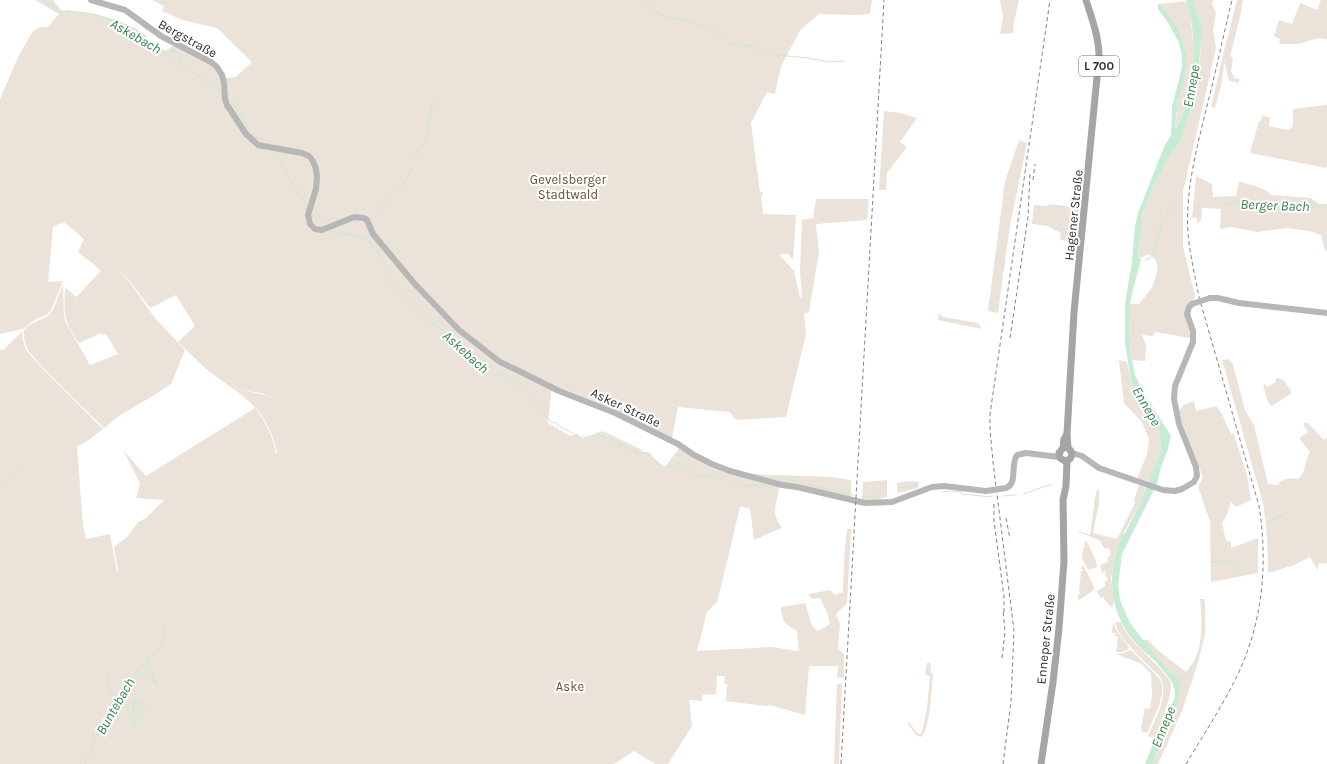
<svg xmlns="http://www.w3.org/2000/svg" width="1327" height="764" font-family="Karla,sans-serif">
	<rect width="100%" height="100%" fill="#fff"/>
	<g fill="#ebe2da">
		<path d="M35,0H53L63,12L66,10C93,13 117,17 142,32C147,34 147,40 151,43C156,46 161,48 165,51L176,44L210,63L225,78L236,77L252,62L217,28L182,20L162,11L164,6L152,0H872L870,14L854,15L819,14L801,29L781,66L775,94L767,92L751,123L760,192H763L761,197L763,214L796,215L793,260L788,254H779L794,271L800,298L802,297L800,272L802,220L813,218L816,199H869L867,220L816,224L819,252L809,312L804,314L806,334L786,417L736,420L730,412L678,407L672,438L552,386L548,423L570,436L578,434L582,439L603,431L638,448L644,452H648L653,458L665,467L680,447L692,455L779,486C778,506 769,509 782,528L754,540L750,508L740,507L727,562L717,602L707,612L697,651L771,647L799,651L797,631C785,624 782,622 781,607L805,603L812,626L818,631L830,624L827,612L820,598L812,599L808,594L830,590L835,595L843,592L844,558L847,529H851L847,603L836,614L840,624L838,649L844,654V678L837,677L838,666H809L805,715L770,705L767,706L726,701L727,684L724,683L725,676H717L716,694L702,695V701L689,700L692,726L668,764H655L634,751L614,764H0V350H3L23,331L22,337L26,350L43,369L103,429L86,442L77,447L83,525L86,539L110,534L117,572L118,571L114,547L128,536L138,522L146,518L164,500L136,498L140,483L123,450L146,476L255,408C266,422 273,436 276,454L277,453C271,423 259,408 234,389L261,394L274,398L261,393L233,389L206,369L178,342L195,326L176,295L150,308L129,280L113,264L128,280L154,317L185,350L171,384L151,397L120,415L104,428L44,369L27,349L24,338V330C32,320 43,321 49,315C55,309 60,292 63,283L64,317L66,323L90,365L118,354L106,334L103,335L101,333L79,343C63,321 64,313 65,287L76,297L101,271L92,263L78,252L84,239L64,222L53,227L48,282L63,281L52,308L48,314L34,320L23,329L0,334V99L18,57L33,31L41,27H48L59,14Z"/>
		<polygon points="1000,0 1019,0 1014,22 1013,33 1000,34 1003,17"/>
		<polygon points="1193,0 1213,0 1212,4 1216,13 1213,30 1216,48 1183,192 1183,246 1195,296 1194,300 1189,303 1190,338 1155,332 1153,336 1142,335 1146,345 1145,361 1132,360 1129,343 1130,304 1139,304 1152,288 1158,269 1156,260 1149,254 1140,258 1138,256 1141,223 1146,204 1153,187 1172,152 1179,144 1192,107 1197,81 1201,49 1202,27"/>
		<polygon points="1238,0 1243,0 1241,8 1242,9 1230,56 1233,58 1231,71 1234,77 1233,78 1239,79 1239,83 1229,81 1225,64 1224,64 1222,82 1215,108 1211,107 1227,38 1228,38 1236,3"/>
		<polygon points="1321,0 1327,0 1327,39 1318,38 1299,44 1279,44 1280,39 1274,36 1279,20 1292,24 1300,3 1317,10"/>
		<path d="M1186,1C1198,43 1196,91 1175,130V128L1185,48C1179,32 1171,17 1160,4Z"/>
		<polygon points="1327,105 1327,165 1326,168 1250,153 1259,121 1261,121 1262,116 1270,117 1269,126 1287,130 1291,129 1293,124 1293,109"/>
		<polygon points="884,111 900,113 917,118 900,142 907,147 887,173 886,190 879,190"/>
		<polygon points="1019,140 1027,143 1010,225 998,313 988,311 1005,181"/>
		<path d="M1196,176L1212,184L1213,197L1236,196L1239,181C1249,186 1264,186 1271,195L1310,198L1320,204H1327V250L1325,251L1321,235L1309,231L1287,228L1257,232L1231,227L1220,229L1221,209L1202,208L1201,221L1197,223V218H1192Z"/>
		<polygon points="1049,204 1079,208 1076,241 1060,240 1061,233 1047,226 1032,224 1034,205 1048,206"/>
		<polygon points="939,313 943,317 978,323 982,329 938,320"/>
		<path d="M1229,359L1233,365L1245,410L1254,425L1268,484L1278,485L1280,481L1290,478L1298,479C1307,471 1304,462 1310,452L1299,438L1308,432L1303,424L1307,422L1324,440L1327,437V563L1318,564V571L1310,557L1294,565L1268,573C1268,550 1267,527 1263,503L1222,360Z"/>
		<polygon points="1119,360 1127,362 1131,381 1144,406 1159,430 1161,448 1159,456 1149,482 1137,479 1147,454 1149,439 1142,422 1124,403"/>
		<polygon points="1278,378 1284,380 1292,393 1272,406 1269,404 1263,386 1265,384 1267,387 1276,382 1275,379"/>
		<polygon points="1194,401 1196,411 1216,406 1221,412 1231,434 1234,434 1247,476 1251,500 1236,507 1231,502 1227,514 1222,523 1226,541 1231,542 1231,548 1258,538 1258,573 1211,582 1210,521 1198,487 1203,477 1186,434 1178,411 1184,405"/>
		<polygon points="750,474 832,477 851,480 851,500"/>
		<polygon points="887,480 887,497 871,501 862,500 863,482"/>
		<polygon points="908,481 919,482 918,488 897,493 897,483"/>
		<polygon points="1139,485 1145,487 1146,489 1140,504 1120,539 1115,555 1111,579 1114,602 1112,608 1104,599 1104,597 1100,598 1097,591 1106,586 1104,582 1108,580 1105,574 1106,572 1104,571 1102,573 1100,565 1108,562 1107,558 1111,555 1109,548 1105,549 1099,540 1078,532 1078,531 1090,535 1095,498 1097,490 1099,490 1099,503 1093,533 1117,539 1135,503 1134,501"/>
		<polygon points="1085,541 1087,542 1096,561 1097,567 1088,570 1082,558 1083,548 1085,548 1085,546 1084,546"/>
		<polygon points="1083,565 1093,584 1094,590 1078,601 1078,594 1080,594 1080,592 1079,592 1081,571 1083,571 1083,569 1081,569 1082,566"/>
		<path d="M1200,599H1205V634L1197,666L1182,711L1158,764H1152L1166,736L1178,700L1177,677L1160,661L1142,640H1148L1160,652L1186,672C1189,668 1193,664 1195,659C1203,643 1202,617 1200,599Z"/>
		<polygon points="1113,622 1117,631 1129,647 1128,649 1123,652 1116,652 1118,636 1115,636 1115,633 1112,633"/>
		<path d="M1115,622H1121C1123,626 1125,631 1127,633C1134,646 1170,673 1171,685C1171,699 1160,725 1154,738L1148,736C1155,720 1170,693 1160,677C1148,664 1118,639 1115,622Z"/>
		<polygon points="1130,650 1132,651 1159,678 1162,684 1162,693 1159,706 1147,733 1142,732 1141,728 1145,708 1150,709 1152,695 1151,674 1142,664 1116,654 1124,653"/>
		<path d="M927,663H930L931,673H933C932,686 930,730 921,737L916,735L908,724L909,722L916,732L920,734L922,733L927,708L930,676L925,675Z"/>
		<polygon points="842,683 839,764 834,764 837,684"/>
	</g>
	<path fill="#c7ebd4" d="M1186,0H1193L1202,27V34L1196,91L1192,107L1179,144L1172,152L1153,187L1143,213L1139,244L1138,256L1141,260L1132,293L1130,304L1129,343L1131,355L1135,375L1143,392L1171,436L1168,449L1161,467L1157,484L1122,554L1118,585L1120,600L1130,623L1151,650L1166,667L1177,677L1180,684L1178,700L1173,718L1154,760L1155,762L1152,764H1145C1153,747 1157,727 1167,711C1171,705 1175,701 1175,694C1175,681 1163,671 1155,661C1145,652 1133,642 1126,630C1108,601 1109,570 1120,540L1119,538L1121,534L1122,535L1125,533L1140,504L1159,456L1161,448L1159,430L1144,406L1131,381L1125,343V304L1132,262L1135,226L1138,213L1164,147L1171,135L1172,107L1182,67V56L1179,43L1169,24L1158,9V4H1160C1173,20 1187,41 1186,63C1186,74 1182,86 1179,97C1177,107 1176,117 1175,128V130C1192,100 1196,61 1192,27C1191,18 1188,9 1186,0Z"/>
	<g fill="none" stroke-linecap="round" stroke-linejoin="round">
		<g stroke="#c7ebd4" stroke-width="1">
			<polyline points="42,0 59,11 94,14 121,24 137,33 152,45 163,50 171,59 180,63 196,75 215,86 221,93"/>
			<path d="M641,0C649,5 654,13 664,16C668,18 674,18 679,19C692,22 705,27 717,33C720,34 721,37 723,39"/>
			<polyline points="730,43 750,46 777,55 808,58 829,62 845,61"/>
			<polyline points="171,51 180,53 183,55 180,62"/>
			<polyline points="232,101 237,111 255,138 262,138 265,141"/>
			<polyline points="276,154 301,198 306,201 306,206"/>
			<polyline points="414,159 419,149 426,141 431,110 434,101"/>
			<polyline points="1224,205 1235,202 1251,201 1327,207"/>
			<path d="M376,212C385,198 409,184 412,167"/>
			<polyline points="316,214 325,221"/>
			<path d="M331,232L359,236L368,241L383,258L390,278L393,284L418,310L421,315L456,340L458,346L466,349L490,374L502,376L522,387L552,423L555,422L556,424L581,438L599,434L636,452L649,453C659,464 656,465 672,468L677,464H683L688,470L699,476L710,475L723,479"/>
			<polyline points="368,237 368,241"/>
			<polyline points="1145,260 1149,259 1153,255 1161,225 1165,221 1171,203"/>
			<polyline points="776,478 796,481"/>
			<polyline points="733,483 748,486 755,485 762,487 770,486"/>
			<polyline points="805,484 853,495"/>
			<polyline points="0,485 21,469 23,470"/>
			<polyline points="899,488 917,485"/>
			<polyline points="942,492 951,491 961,492 962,494 992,497"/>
			<polyline points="1023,494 1049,485 1052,485"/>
			<polyline points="1003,496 1016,495"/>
			<polyline points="862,497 874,497 884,494"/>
			<polyline points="1270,521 1289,512"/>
			<polyline points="1210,562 1232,562 1241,575 1252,571"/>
			<polyline points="140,662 155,683"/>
			<path d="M107,674C106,682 110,688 110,695L117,702"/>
			<polyline points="1180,680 1189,672 1192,665"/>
			<polyline points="134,715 133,703 141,709 144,715"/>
			<polyline points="112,718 126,704 135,728 134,701 149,707"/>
			<polyline points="85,764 90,750 98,734 111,718 117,703 121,699 121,692 138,670 157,685 146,660 155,653 158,652 162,644 165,625"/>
		</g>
		<g stroke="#b7b7b7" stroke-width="6">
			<polyline points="91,0 125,10 161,36 211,62 217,67 222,75 224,83 225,99 227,105 246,134 258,145 302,153 309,156 313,161 316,169 317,177 316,189 308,215 310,224 315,229 322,230 354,217 364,218 367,220 373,234 414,283 459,330 500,362 515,369 559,391 615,413 678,444 694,455 712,464 730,471 782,485 797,487 865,503 892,502 932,487 944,486 986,491"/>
			<polyline points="1210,298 1218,298 1239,303 1327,313"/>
			<polyline points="1072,453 1082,456 1099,468 1163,490 1175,491 1182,489 1194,482 1197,476 1196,467 1179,424 1174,399 1175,386 1193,342 1193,331 1187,314 1189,307 1192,304"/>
			<path d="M1006,488C1018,484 1010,465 1017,455L1026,453L1059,457"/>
		</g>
		<g stroke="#a5a5a5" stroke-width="7">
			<path d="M1067,434L1064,439L1063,448L1059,453L1060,458L1065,461L1070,459L1072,455L1071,451L1068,448L1067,434L1074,312L1099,57C1099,37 1092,19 1086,0"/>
			<polyline points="1041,764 1053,682 1059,628 1064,561 1063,500 1066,486 1067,461"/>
		</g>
		<g stroke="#828282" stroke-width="1" stroke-dasharray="4 3" stroke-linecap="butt">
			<polyline points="1033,180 1035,164"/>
			<polyline points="1010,338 1028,217 1030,173"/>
			<polyline points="994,504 994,521 1004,597 1004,614"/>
			<polyline points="1006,518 1010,539"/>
			<polyline points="1002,658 1005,632 1003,609"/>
			<polyline points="841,764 884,0"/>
			<polyline points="1003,764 1011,702 1014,631 993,462 990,429 990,414 1050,0"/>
			<path d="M1186,764C1204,734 1223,705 1238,674C1263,621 1268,563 1259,506L1199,297C1195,276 1190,255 1188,234C1185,188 1198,143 1209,98C1217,66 1224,33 1232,0"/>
		</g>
		<g stroke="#b7b7b7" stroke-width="6">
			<polyline points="1192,304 1210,298"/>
			<polyline points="986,491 1006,488"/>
		</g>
	</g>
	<g text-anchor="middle" stroke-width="4" stroke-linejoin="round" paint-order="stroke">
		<rect fill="#fff" stroke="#6c6c6c" stroke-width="1" x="1079" y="56" width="40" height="20" rx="3"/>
		<g font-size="12" font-weight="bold" fill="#2d2d2d">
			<text x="1099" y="70">L 700</text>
		</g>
		<g font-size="13" fill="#2d2d2d" stroke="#fff">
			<text transform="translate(188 38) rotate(29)" y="5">Bergstraße</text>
			<text transform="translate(1073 215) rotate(-84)" y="5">Hagener Straße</text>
			<text transform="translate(626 407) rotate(25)" y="5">Asker Straße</text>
			<text transform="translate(1045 639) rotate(-84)" y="5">Enneper Straße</text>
		</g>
		<g font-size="13" fill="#68523b" stroke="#fff">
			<text x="568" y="184">Gevelsberger<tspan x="568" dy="15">Stadtwald</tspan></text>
			<text x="570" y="691">Aske</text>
		</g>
		<g font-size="14" font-style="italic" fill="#388253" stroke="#fff">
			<text transform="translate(136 36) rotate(30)" y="5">Askebach</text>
			<text transform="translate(1191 86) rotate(-80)" y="5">Ennepe</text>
			<text transform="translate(1275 205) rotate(2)" y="5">Berger Bach</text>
			<text transform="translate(466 352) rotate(42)" y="5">Askebach</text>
			<text transform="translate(1147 406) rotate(60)" y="5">Ennepe</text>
			<text transform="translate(115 706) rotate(-60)" y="5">Buntebach</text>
			<text transform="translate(1163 727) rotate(-68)" y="5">Ennepe</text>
		</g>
	</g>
</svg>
